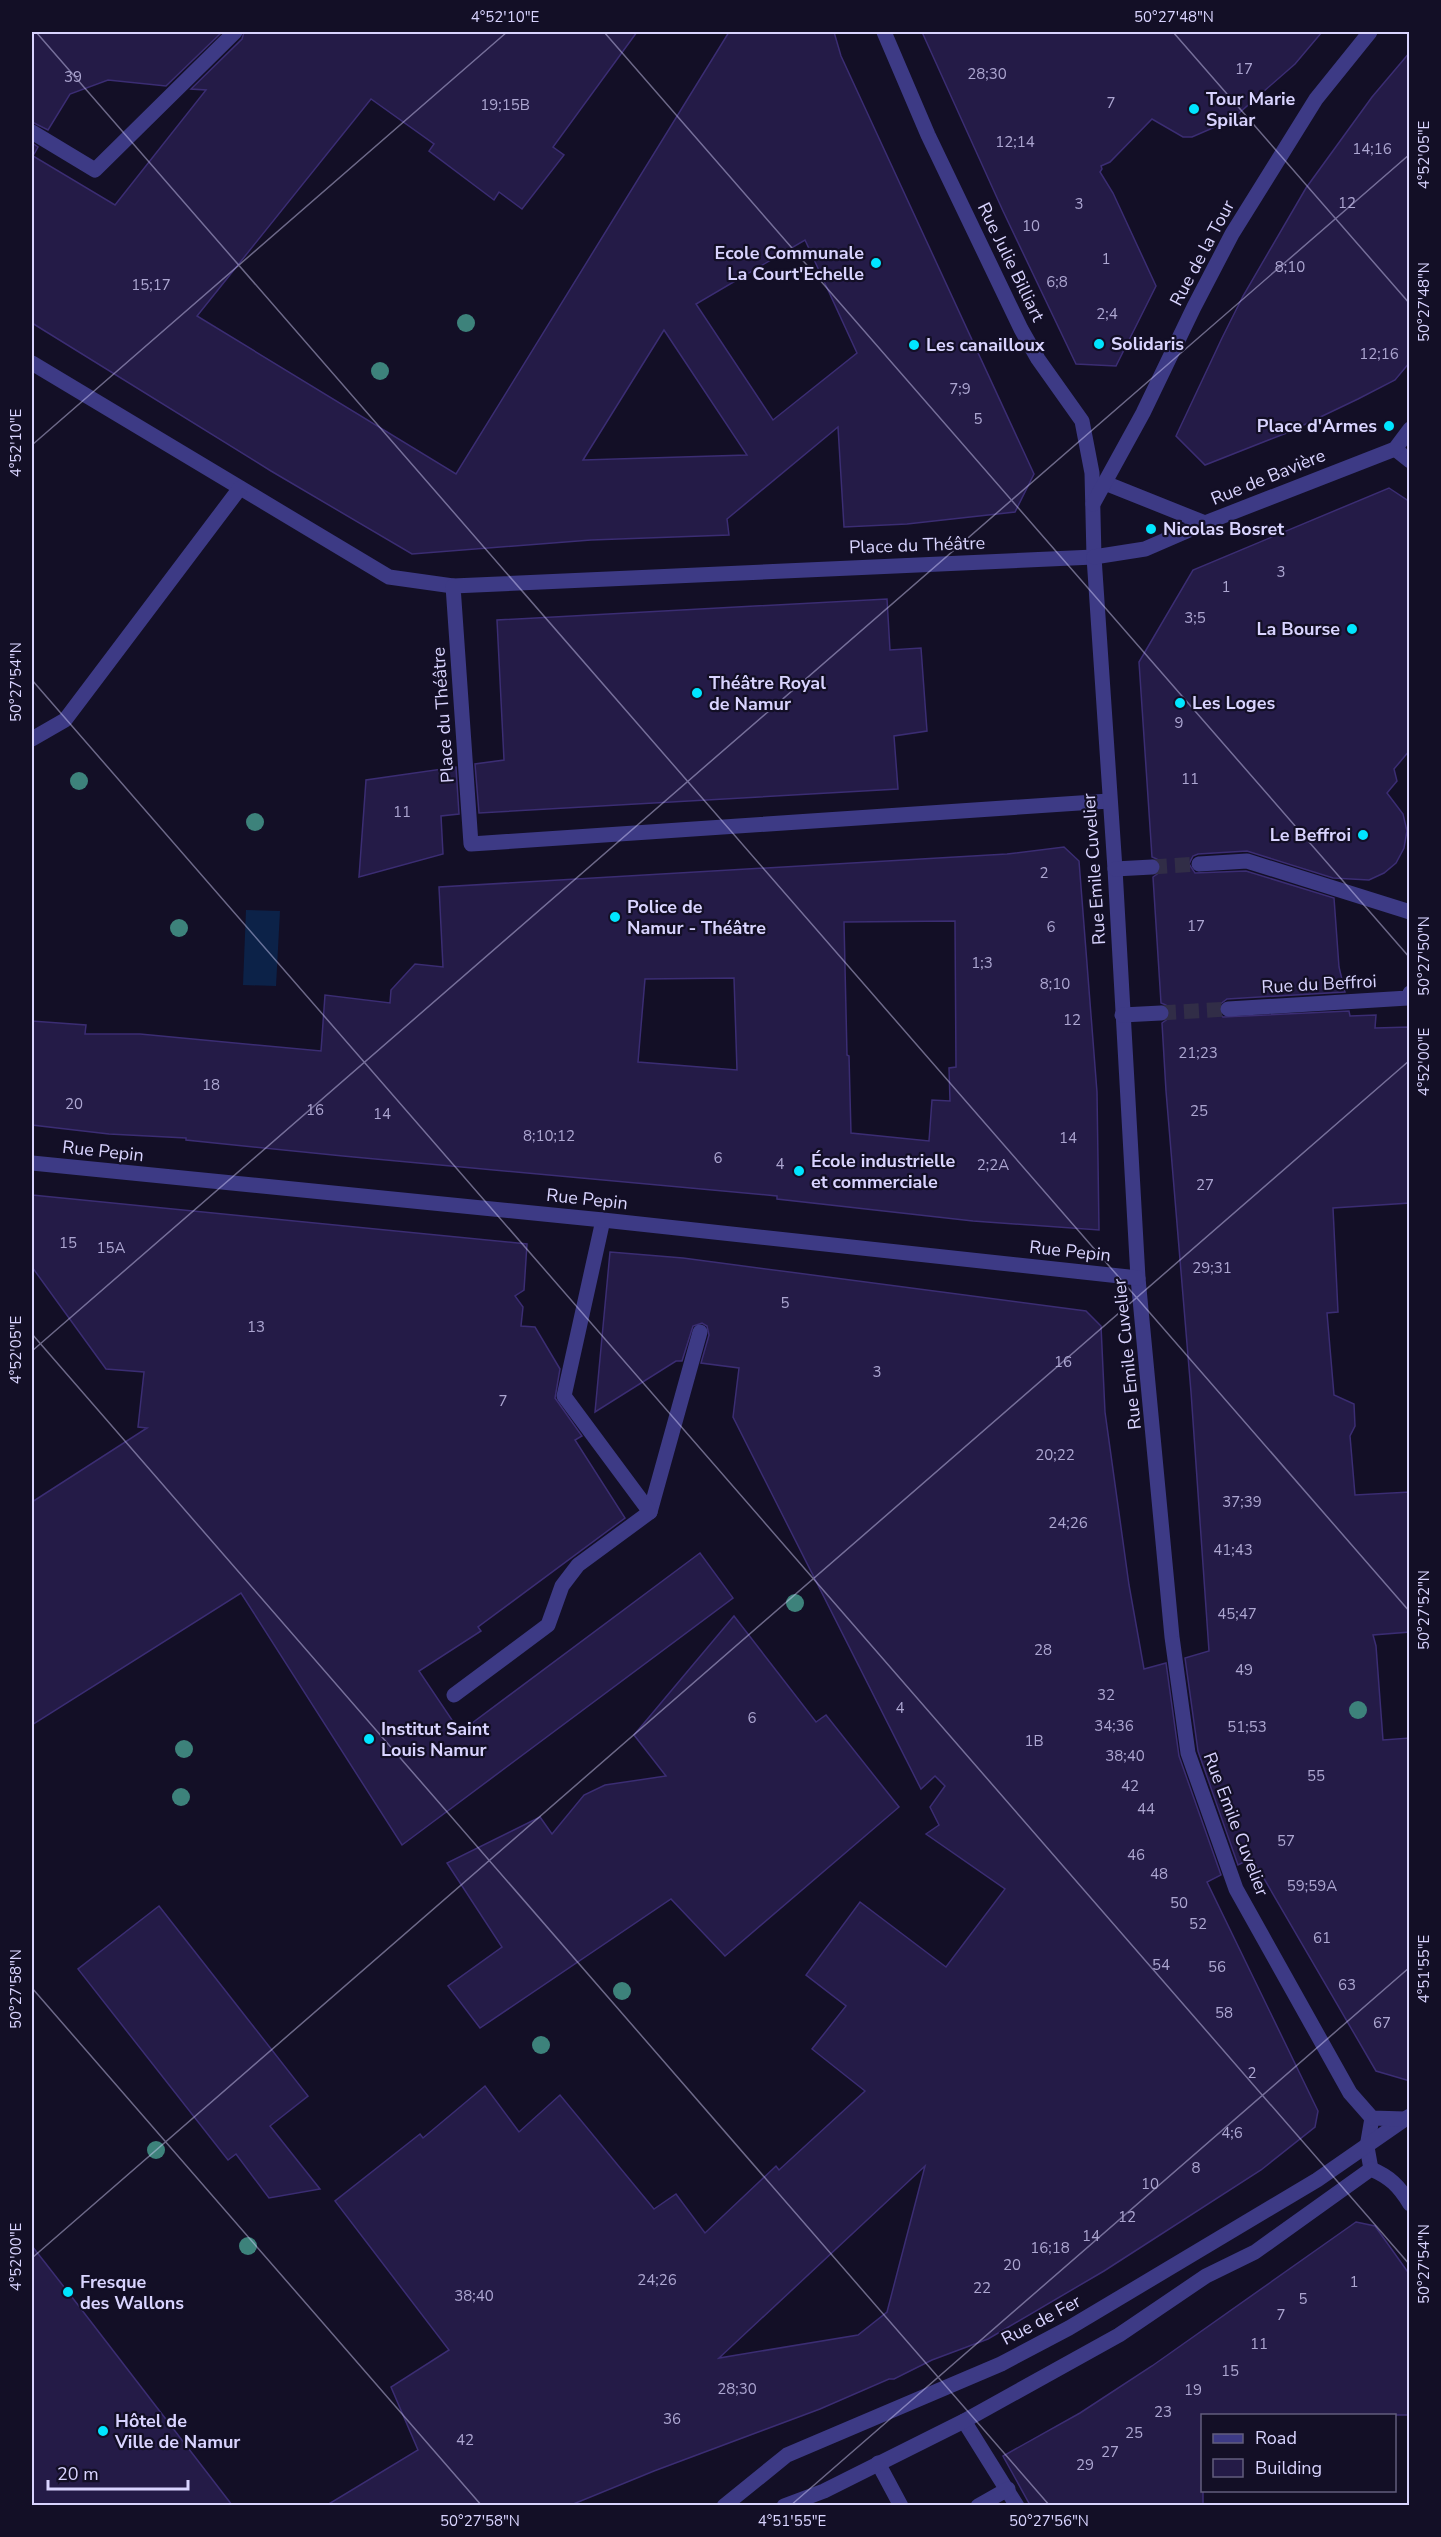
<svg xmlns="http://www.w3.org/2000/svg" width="1441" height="2537" font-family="'Nunito Sans',sans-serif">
	<rect width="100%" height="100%" fill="#130f26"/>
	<polygon fill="#0c2248" points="246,910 280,911 276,986 243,985"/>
	<g fill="#241b47" stroke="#3b2d73" stroke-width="1.5" fill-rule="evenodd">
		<polygon points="32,32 222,32 166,86 108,80 70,94 48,130 32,122"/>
		<path d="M244,32H637L553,147L564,155L522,209L499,192L494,200L429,151L434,144L371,99L197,316L456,474L729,32H834L841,56L1034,474L1015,512L907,524L844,527L838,427L727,519L729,535L591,540L412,554L271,471L32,323V143L38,147L33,156L115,205L206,90L191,89L242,39ZM805,240L857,353L773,420L696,304ZM664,330L747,455L583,460Z"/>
		<polygon points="922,32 1322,32 1295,64 1231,120 1192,137 1183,137 1152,119 1110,162 1101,166 1102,169 1100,172 1113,193 1156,286 1116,366 1076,364 1003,211"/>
		<polygon points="1410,52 1410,362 1395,380 1358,399 1289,432 1205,465 1176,436 1222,338 1243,296 1306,188 1372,97"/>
		<polygon points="1389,488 1410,502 1410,750 1394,769 1397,781 1387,793 1403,814 1407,831 1404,848 1396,863 1384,873 1369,880 1333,878 1247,851 1198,854 1193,856 1189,864 1195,873 1246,871 1334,898 1339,967 1345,992 1227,999 1219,1005 1220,1014 1223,1017 1349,1011 1350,1016 1376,1015 1375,1028 1410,1027 1410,1203 1333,1208 1338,1312 1327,1313 1334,1395 1354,1404 1355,1426 1350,1436 1355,1495 1410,1492 1410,1632 1373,1635 1376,1646 1383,1740 1410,1738 1410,2081 1376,2071 1252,1858 1238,1865 1198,1751 1185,1658 1209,1651 1191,1392 1166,1091 1162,1023 1169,1018 1171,1012 1166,1005 1161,1003 1153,877 1160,872 1162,866 1157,859 1152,857 1139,662 1193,570"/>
		<polygon points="887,599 890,650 921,648 927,731 894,736 898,789 479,813 475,764 504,760 497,620"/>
		<polygon points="456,767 459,814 441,816 443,854 359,877 366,780"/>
		<path d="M1064,847L1079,861L1097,1092L1099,1230L973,1221L777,1199V1196L343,1156L186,1140V1138L109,1134L32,1125V1021L86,1025L85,1034H140L321,1051L325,995L390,1003L391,990L415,964L443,967L439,887L1007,854ZM955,921L956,1067L949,1068L950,1101L932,1100L929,1141L851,1133L849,1056L847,1055L844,922ZM734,978L737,1070L638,1062L645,979Z"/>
		<polygon points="32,1195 527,1244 524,1290 515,1296 523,1307 521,1326 535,1327 560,1369 555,1398 582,1436 575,1440 625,1518 478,1627 481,1631 419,1671 460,1732 700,1553 733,1598 402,1845 241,1593 32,1725 32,1502 147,1428 138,1427 144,1372 106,1369 32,1267"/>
		<path d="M610,1252L683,1258L1086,1311L1101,1326L1105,1412L1129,1585L1144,1669L1166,1663L1179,1756L1221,1875L1207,1882L1318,2111L1315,2127L1261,2170L1104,2271L988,2339L932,2360L894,2379H889L820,2409L654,2471L571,2505H327L418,2450L391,2387L449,2350L335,2201L420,2134L423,2138L485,2086L519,2132L560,2095L654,2209L676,2194L705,2233L776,2166L779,2170L865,2091L812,2049L846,2006L806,1975L860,1902L946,1967L1005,1889L926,1834L939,1825L930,1807L945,1786L935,1776L921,1789L733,1417L739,1368L701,1363L709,1335L707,1326L702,1323L693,1326L682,1361H676L595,1412ZM925,2166L887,2312L858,2335L719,2358Z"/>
		<polygon points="734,1616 816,1722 826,1715 899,1807 725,1956 671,1899 480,2028 448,1986 502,1947 447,1863 540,1817 552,1834 584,1795 605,1785 666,1776 634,1735"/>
		<polygon points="159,1906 308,2096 270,2126 320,2189 269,2198 236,2154 228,2160 78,1969"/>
		<polygon points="1356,2222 1375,2226 1410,2275 1410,2415 1203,2415 1203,2505 1030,2505 1003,2456 1080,2413 1152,2366"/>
		<polygon points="32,2246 68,2292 232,2505 32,2505"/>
	</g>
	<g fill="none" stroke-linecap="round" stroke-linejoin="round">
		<g stroke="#312d47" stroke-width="15" stroke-dasharray="15 8" stroke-linecap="butt">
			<polyline points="1152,867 1199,864"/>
			<polyline points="1161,1013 1228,1009"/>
		</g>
		<g stroke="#3d3a85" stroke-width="15">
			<polyline points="32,132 95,170 235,32"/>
			<polyline points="32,363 389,577 453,586"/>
			<polyline points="1094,557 453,586 471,844 1109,801"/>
			<polyline points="32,739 65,720 240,488"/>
			<polyline points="650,1512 700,1332"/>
			<polyline points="454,1695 548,1625 562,1586 578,1565 650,1512 564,1396 603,1220"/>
			<polyline points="1371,2169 1367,2147 1372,2118"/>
			<polyline points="724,2506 787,2455 1001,2364 1069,2328 1317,2180 1405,2119"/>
		</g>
		<g stroke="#3d3a85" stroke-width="15">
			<polyline points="884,32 928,135 1021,329 1038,359 1082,421 1092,473 1094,557 1115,869 1138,1278 1172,1637 1188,1753 1236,1889 1350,2093 1372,2118 1405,2119 1410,2116"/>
			<polyline points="1395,449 1410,461"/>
			<polyline points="1105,483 1205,523"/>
			<polyline points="1093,504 1143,413 1194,307 1232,234 1316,99 1370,32"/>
			<polyline points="1094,557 1145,549 1205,523 1395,449 1410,429"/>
			<polyline points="1199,864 1247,861 1410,912"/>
			<polyline points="1115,869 1152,867"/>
			<polyline points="1228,1009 1408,998 1410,993"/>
			<polyline points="1122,1015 1161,1013"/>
			<polyline points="32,1163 603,1220 1138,1278"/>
			<polyline points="964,2421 1017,2506"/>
			<polyline points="878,2463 901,2506"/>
			<path d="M784,2506L824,2491L964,2421L1119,2335L1206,2276L1255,2252L1371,2169C1390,2177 1399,2186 1410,2204"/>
			<polyline points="978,2506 1008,2489"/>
		</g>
	</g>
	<g fill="#3d827b">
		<circle cx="466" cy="323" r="9"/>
		<circle cx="380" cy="371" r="9"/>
		<circle cx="79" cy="781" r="9"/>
		<circle cx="255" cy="822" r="9"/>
		<circle cx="179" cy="928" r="9"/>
		<circle cx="795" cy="1603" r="9"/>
		<circle cx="1358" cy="1710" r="9"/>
		<circle cx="184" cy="1749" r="9"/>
		<circle cx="181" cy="1797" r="9"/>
		<circle cx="622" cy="1991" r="9"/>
		<circle cx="541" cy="2045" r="9"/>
		<circle cx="156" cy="2150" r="9"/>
		<circle cx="248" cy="2246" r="9"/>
	</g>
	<path fill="none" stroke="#d9d4ff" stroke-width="1.5" stroke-opacity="0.45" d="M36,32L1410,1612M604,32L1410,958M1173,32L1410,304M32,445L507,32M32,680L1410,2265M32,1334L1050,2506M32,1351L1410,154M32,1988L482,2506M32,2258L1410,1060M790,2506L1410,1967"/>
	<g fill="#00e5ff" stroke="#130f26" stroke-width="2">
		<circle cx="1194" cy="109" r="6"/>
		<circle cx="876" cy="263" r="6"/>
		<circle cx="1099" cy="344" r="6"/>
		<circle cx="914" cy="345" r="6"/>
		<circle cx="1389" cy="426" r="6"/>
		<circle cx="1151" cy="529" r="6"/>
		<circle cx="1352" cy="629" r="6"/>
		<circle cx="697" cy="693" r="6"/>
		<circle cx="1180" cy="703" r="6"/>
		<circle cx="1363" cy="835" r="6"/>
		<circle cx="615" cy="917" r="6"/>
		<circle cx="799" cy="1171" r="6"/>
		<circle cx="369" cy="1739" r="6"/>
		<circle cx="68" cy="2292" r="6"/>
		<circle cx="103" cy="2431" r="6"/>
	</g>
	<g text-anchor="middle" stroke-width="4.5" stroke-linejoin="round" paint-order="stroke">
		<g font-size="15" fill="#aca6d1">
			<text x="1244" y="74">17</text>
			<text x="987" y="79">28;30</text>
			<text x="73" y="82">39</text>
			<text x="1111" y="108">7</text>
			<text x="505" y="110">19;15B</text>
			<text x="1015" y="147">12;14</text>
			<text x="1372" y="154">14;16</text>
			<text x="1347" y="208">12</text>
			<text x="1079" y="209">3</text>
			<text x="1031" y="231">10</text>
			<text x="1106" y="264">1</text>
			<text x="1290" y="272">8;10</text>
			<text x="1057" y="287">6;8</text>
			<text x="151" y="290">15;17</text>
			<text x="1107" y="319">2;4</text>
			<text x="1379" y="359">12;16</text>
			<text x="960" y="394">7;9</text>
			<text x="978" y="424">5</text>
			<text x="1281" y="577">3</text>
			<text x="1226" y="592">1</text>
			<text x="1195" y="623">3;5</text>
			<text x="1179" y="728">9</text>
			<text x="1190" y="784">11</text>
			<text x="402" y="817">11</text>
			<text x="1044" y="878">2</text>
			<text x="1196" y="931">17</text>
			<text x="1051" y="932">6</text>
			<text x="982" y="968">1;3</text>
			<text x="1055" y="989">8;10</text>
			<text x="1072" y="1025">12</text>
			<text x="1198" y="1058">21;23</text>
			<text x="211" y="1090">18</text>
			<text x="74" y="1109">20</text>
			<text x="315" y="1115">16</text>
			<text x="1199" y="1116">25</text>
			<text x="382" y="1119">14</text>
			<text x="549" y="1141">8;10;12</text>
			<text x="1068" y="1143">14</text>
			<text x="718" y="1163">6</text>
			<text x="780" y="1169">4</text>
			<text x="993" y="1170">2;2A</text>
			<text x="1205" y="1190">27</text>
			<text x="68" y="1248">15</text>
			<text x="111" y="1253">15A</text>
			<text x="1212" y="1273">29;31</text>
			<text x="785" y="1308">5</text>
			<text x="256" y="1332">13</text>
			<text x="1063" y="1367">16</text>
			<text x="877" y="1377">3</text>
			<text x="503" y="1406">7</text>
			<text x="1055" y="1460">20;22</text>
			<text x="1242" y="1507">37;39</text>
			<text x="1068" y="1528">24;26</text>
			<text x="1233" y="1555">41;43</text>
			<text x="1237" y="1619">45;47</text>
			<text x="1043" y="1655">28</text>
			<text x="1244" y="1675">49</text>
			<text x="1106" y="1700">32</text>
			<text x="900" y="1713">4</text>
			<text x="752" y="1723">6</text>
			<text x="1114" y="1731">34;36</text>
			<text x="1247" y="1732">51;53</text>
			<text x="1034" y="1746">1B</text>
			<text x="1125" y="1761">38;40</text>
			<text x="1316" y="1781">55</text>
			<text x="1130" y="1791">42</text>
			<text x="1146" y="1814">44</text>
			<text x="1286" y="1846">57</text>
			<text x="1136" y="1860">46</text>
			<text x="1159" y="1879">48</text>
			<text x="1312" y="1891">59;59A</text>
			<text x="1179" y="1908">50</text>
			<text x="1198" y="1929">52</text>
			<text x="1322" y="1943">61</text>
			<text x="1161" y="1970">54</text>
			<text x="1217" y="1972">56</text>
			<text x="1347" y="1990">63</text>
			<text x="1224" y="2018">58</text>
			<text x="1382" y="2028">67</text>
			<text x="1252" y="2078">2</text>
			<text x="1232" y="2138">4;6</text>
			<text x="1196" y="2173">8</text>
			<text x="1150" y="2189">10</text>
			<text x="1127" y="2222">12</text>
			<text x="1091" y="2241">14</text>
			<text x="1050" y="2253">16;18</text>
			<text x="1012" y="2270">20</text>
			<text x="657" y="2285">24;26</text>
			<text x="1354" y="2287">1</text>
			<text x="982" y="2293">22</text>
			<text x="474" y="2301">38;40</text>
			<text x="1303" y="2304">5</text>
			<text x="1281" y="2320">7</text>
			<text x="1259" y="2349">11</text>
			<text x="1230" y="2376">15</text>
			<text x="737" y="2394">28;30</text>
			<text x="1193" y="2395">19</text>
			<text x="1163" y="2417">23</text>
			<text x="672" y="2424">36</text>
			<text x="1134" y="2438">25</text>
			<text x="465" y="2445">42</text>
			<text x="1110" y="2457">27</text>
			<text x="1085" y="2470">29</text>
		</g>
		<g font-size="18" font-weight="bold" fill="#d9d4ff" stroke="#130f26" text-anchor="start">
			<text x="1206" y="105">Tour Marie<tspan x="1206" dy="21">Spilar</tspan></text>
			<text x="864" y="259" text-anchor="end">Ecole Communale<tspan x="864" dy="21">La Court'Echelle</tspan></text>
			<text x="1111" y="350">Solidaris</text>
			<text x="926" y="351">Les canailloux</text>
			<text x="1377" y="432" text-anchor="end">Place d'Armes</text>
			<text x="1163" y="535">Nicolas Bosret</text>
			<text x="1340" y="635" text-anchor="end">La Bourse</text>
			<text x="709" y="689">Théâtre Royal<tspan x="709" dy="21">de Namur</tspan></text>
			<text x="1192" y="709">Les Loges</text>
			<text x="1351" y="841" text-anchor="end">Le Beffroi</text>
			<text x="627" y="913">Police de<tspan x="627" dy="21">Namur - Théâtre</tspan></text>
			<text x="811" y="1167">École industrielle<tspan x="811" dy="21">et commerciale</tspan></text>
			<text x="381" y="1735">Institut Saint<tspan x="381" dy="21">Louis Namur</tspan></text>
			<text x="80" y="2288">Fresque<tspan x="80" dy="21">des Wallons</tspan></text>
			<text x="115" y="2427">Hôtel de<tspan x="115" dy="21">Ville de Namur</tspan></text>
		</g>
		<g font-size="18" fill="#d9d4ff" stroke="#130f26">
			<text transform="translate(1202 253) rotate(-62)" y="6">Rue de la Tour</text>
			<text transform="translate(1011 262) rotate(64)" y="6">Rue Julie Billiart</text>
			<text transform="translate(1268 477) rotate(-22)" y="6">Rue de Bavière</text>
			<text transform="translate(917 545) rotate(-2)" y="6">Place du Théâtre</text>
			<text transform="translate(443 715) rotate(-94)" y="6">Place du Théâtre</text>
			<text transform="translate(1094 869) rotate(-94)" y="6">Rue Emile Cuvelier</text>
			<text transform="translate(1319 984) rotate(-3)" y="6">Rue du Beffroi</text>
			<text transform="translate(103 1151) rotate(6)" y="6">Rue Pepin</text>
			<text transform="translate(587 1199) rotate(6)" y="6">Rue Pepin</text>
			<text transform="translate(1070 1251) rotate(6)" y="6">Rue Pepin</text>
			<text transform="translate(1127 1354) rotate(-96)" y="6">Rue Emile Cuvelier</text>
			<text transform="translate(1236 1824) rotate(69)" y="6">Rue Emile Cuvelier</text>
			<text transform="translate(1041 2320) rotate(-28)" y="6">Rue de Fer</text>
		</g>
	</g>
	<rect width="1441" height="2537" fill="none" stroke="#130f26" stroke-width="66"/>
	<rect x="1201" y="2414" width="195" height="78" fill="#130f26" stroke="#625e7d" stroke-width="1.5"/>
	<rect x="1213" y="2434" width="30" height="9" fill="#3d3a85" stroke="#625e7d" stroke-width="1.5"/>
	<text x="1255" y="2444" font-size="18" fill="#d9d4ff">Road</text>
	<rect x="1213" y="2459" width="30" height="18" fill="#241b47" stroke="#625e7d" stroke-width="1.5"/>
	<text x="1255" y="2474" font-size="18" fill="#d9d4ff">Building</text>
	<path d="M48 2480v9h140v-9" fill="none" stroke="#d9d4ff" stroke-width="3"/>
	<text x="57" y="2480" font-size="18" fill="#d9d4ff" stroke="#130f26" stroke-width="4.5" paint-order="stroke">20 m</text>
	<rect x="33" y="33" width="1375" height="2471" fill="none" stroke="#d9d4ff" stroke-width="2"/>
	<g font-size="15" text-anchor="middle" fill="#d9d4ff">
		<text x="505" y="22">4°52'10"E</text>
		<text x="1174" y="22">50°27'48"N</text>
		<text transform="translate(1424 155) rotate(-90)" y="5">4°52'05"E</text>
		<text transform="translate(1424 302) rotate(-90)" y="5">50°27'48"N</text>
		<text transform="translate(16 443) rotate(-90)" y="5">4°52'10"E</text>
		<text transform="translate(16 682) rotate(-90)" y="5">50°27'54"N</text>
		<text transform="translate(1424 956) rotate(-90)" y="5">50°27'50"N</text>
		<text transform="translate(1424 1062) rotate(-90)" y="5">4°52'00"E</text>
		<text transform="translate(16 1350) rotate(-90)" y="5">4°52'05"E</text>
		<text transform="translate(1424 1610) rotate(-90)" y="5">50°27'52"N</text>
		<text transform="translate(1424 1969) rotate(-90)" y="5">4°51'55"E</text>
		<text transform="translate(16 1989) rotate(-90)" y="5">50°27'58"N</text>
		<text transform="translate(16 2257) rotate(-90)" y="5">4°52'00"E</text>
		<text transform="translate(1424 2264) rotate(-90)" y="5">50°27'54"N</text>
		<text x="480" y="2526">50°27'58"N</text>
		<text x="792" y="2526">4°51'55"E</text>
		<text x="1049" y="2526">50°27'56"N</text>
	</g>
</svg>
